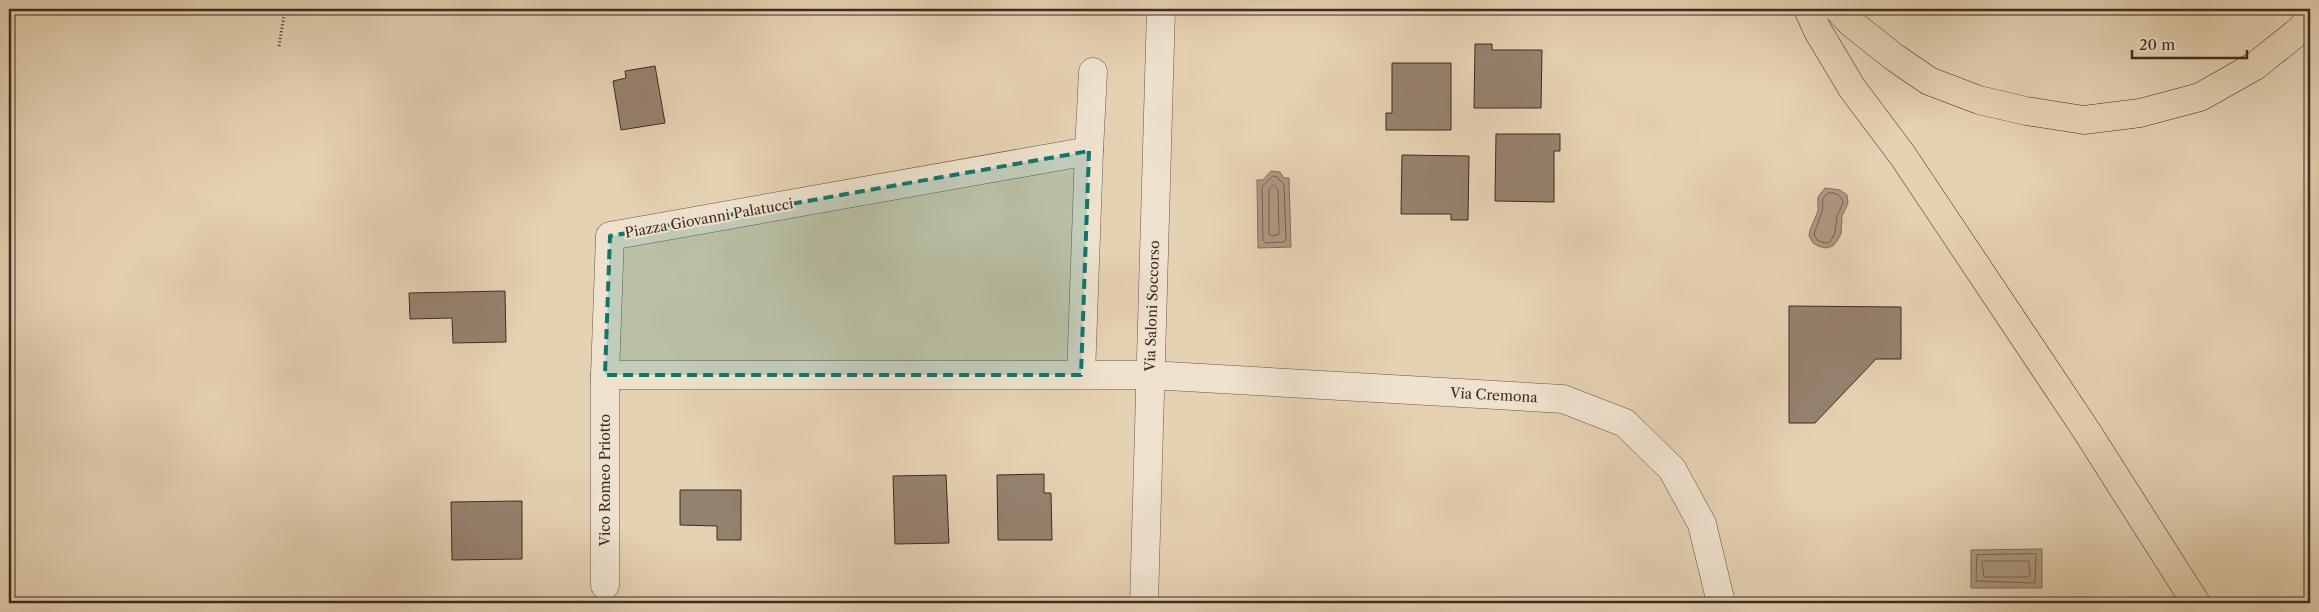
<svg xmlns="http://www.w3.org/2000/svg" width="2319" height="612" font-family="'Libre Caslon Text',serif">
	<rect width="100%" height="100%" fill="#e5d2b3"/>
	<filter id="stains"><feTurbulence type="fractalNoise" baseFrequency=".004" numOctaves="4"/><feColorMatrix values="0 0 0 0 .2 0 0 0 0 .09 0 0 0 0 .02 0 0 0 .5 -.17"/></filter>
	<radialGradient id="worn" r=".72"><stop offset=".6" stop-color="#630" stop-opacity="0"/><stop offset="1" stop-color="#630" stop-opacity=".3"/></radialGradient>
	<g fill="#ad9982" stroke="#816d5c">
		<polygon points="1271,171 1280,172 1284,178 1289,178 1291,247 1258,248 1257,180 1263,180"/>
		<polygon points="1825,188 1840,190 1847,195 1848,203 1842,216 1841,234 1837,241 1833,246 1826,248 1818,246 1813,243 1809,236 1810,230 1818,211 1818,197"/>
		<polygon points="2042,549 2042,588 1971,588 1971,550"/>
	</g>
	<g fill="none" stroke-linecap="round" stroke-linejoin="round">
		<g stroke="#766252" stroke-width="1">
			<polygon points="1273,176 1277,177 1284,185 1286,240 1283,242 1266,243 1263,240 1262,187"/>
			<polygon points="1274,185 1278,189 1279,234 1272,236 1269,234 1269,190"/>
			<path d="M1828,193C1835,192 1842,195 1843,203L1837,216L1835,233L1830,242L1825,243L1817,240L1814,234L1822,212L1823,199Z"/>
			<polygon points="2036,554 2035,583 1976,581 1977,555"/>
			<polygon points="1985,561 2029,561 2030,575 2028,577 1984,577 1982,563"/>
		</g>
	</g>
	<g fill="#95826e" stroke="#3f2b23">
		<polygon points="1475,44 1492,44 1492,50 1542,50 1541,108 1474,108"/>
		<polygon points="1392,63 1451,63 1451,130 1386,130 1386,113 1392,113"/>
		<polygon points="655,66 665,123 621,130 613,81 626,78 625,71"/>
		<polygon points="1496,134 1560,134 1560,151 1554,151 1554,202 1495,201"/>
		<polygon points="1402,155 1469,156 1468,220 1451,220 1451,214 1401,214"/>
		<polygon points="505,291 506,342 453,343 452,318 410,319 409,293"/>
		<polygon points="1789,306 1901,307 1901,359 1876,359 1815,423 1789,423"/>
		<polygon points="1044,474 1044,493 1051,493 1052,540 998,540 997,475"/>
		<polygon points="946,475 949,543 895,544 893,476"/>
		<polygon points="680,490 741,490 741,540 717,540 717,526 680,525"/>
		<polygon points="522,501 522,559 452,560 451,502"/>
	</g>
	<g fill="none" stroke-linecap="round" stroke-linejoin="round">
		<defs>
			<g id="minor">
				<polyline points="1089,151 1093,72"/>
				<polyline points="1081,375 1089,151 610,236 605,375 1150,375 1563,399 1625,423 1672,469 1702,524 1721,603"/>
				<polyline points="605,585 605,375"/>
				<polyline points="1144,603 1161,9"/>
			</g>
			<g id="major">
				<polyline points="1808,9 1818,31 1852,88 1903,156 2086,430 2196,603"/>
				<polyline points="1838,9 1851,23 1894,57 1929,81 1979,100 2026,111 2084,120 2140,113 2200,97 2255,66 2300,30 2310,18"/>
			</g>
		</defs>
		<use href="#minor" stroke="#685547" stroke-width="29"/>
		<use href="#major" stroke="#3f2b23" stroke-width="29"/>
		<polyline stroke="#3f2b23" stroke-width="3" stroke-dasharray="1 2.5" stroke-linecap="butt" points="279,46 285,9"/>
		<use href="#minor" stroke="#eee2ce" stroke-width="28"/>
		<use href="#major" stroke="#e5d2b3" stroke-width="28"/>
	</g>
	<path fill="#0f766e" fill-opacity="0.2" stroke="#0f766e" stroke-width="4" stroke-dasharray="10 6" stroke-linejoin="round" d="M1089,151L1081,375H605L610,236Z"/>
	<g text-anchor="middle" stroke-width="4.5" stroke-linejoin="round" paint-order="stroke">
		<g font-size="14" fill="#3f2b23" stroke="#eee2ce">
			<text transform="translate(709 218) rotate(-10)" y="5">Piazza Giovanni Palatucci</text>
			<text transform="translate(1152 306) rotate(-88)" y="5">Via Saloni Soccorso</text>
			<text transform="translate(1494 395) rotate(3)" y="5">Via Cremona</text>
			<text transform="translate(605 480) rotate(-90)" y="5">Vico Romeo Priotto</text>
		</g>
	</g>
	<rect width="2319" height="612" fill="none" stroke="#e5d2b3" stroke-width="30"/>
	<rect x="10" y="10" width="2299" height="592" fill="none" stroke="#3f2b23" stroke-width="2.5"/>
	<rect x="15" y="15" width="2289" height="582" fill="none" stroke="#3f2b23"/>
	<path d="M2132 50v8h115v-8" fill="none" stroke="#3f2b23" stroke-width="2.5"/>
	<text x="2139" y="50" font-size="15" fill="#3f2b23" stroke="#eee2ce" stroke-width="4" paint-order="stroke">20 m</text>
	<rect width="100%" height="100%" filter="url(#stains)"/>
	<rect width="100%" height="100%" fill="url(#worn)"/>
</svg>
